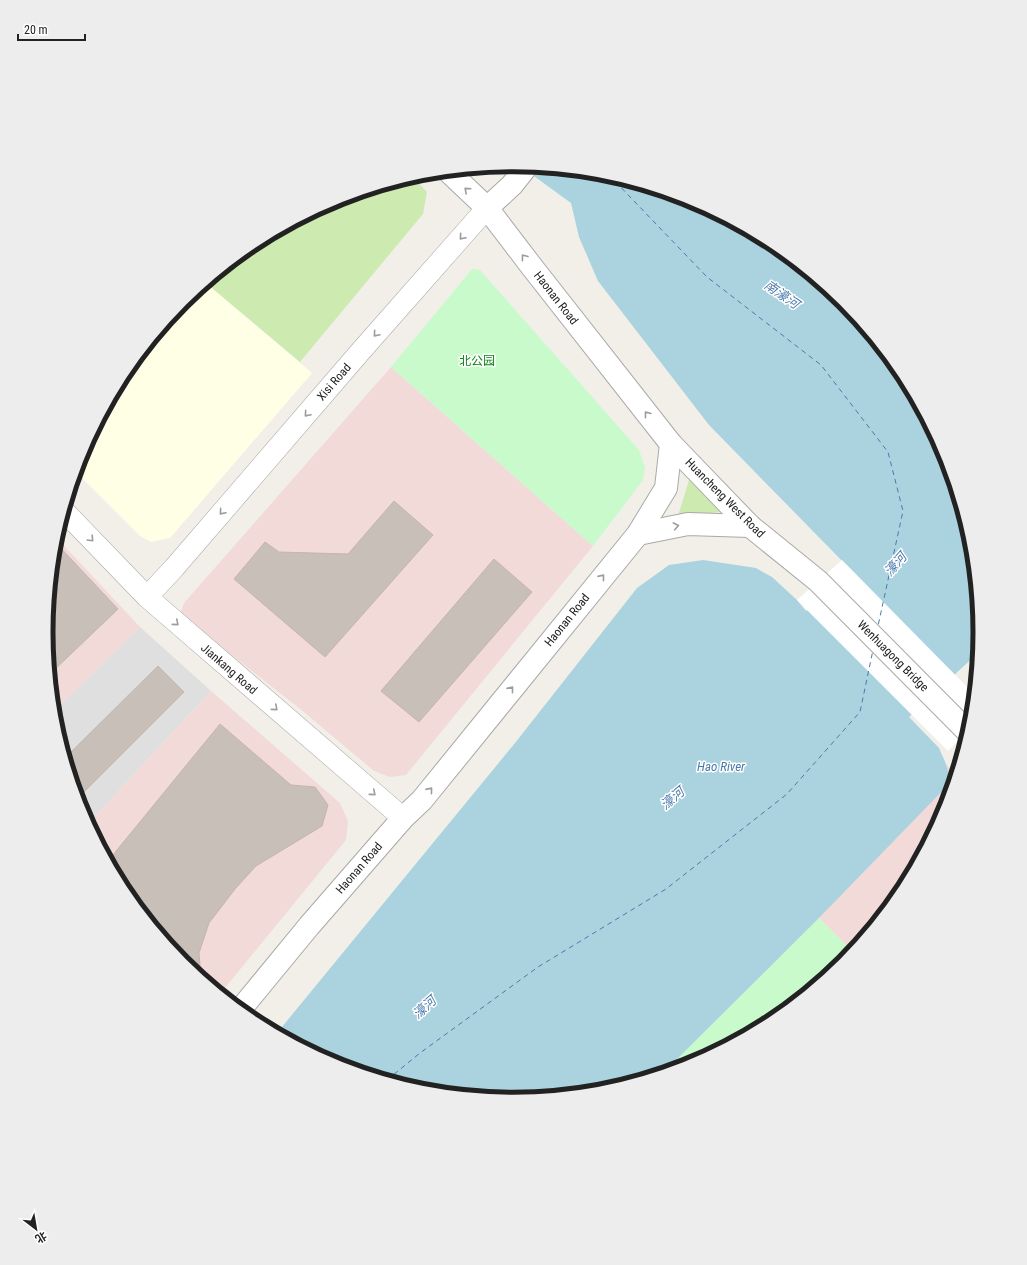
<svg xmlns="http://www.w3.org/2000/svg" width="1027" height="1265" font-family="'Roboto Condensed','Noto Sans SC',sans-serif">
	<rect width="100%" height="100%" fill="#f2efe9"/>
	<polygon fill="#e0dfdf" points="140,627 211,691 88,824 81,811 55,723 54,711"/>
	<g fill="#f2dad9">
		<polygon points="391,367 593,546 406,775 390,777 374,771 299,708 183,617 181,611 184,603"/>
		<polygon points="56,537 140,627 54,711 46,632"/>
		<polygon points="211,691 340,803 348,821 346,840 220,994 183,963 125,892 88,824"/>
		<polygon points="946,764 956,775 945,812 902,892 853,952 819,918 950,782"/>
	</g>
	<polygon fill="#ffffe5" points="206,283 312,373 170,538 151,542 140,536 76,472 82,453 125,373 183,302"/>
	<g fill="#cdebb0">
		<polygon points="413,177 427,192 423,214 300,362 206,283 254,244 335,201"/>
		<polygon points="689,480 720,512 678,516"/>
	</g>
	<g fill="#c8facc">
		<polygon points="472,269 480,270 639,450 645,468 643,480 593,546 391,367"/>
		<polygon points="819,918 853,952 844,963 773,1021 692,1064 662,1074"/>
	</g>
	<polygon fill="#aad3df" points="520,166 605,174 693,201 773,244 844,302 902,373 946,454 972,542 981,633 979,652 909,717 939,748 946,764 951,782 819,918 662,1074 604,1091 513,1100 422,1091 334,1064 277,1033 515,743 637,588 669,565 703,560 756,568 772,577 797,600 806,611 849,568 709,425 598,281 579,237 571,203"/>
	<polygon fill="#fff" points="842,560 975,695 970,729 948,751 797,600"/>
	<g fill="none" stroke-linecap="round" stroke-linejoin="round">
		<g stroke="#4a7aab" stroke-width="1" stroke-dasharray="5 4" stroke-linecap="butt">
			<polyline points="609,175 707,277 821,365 888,452 903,511 878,626"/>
			<polyline points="387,1080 420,1053 538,967 666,889 787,794 860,712 873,650"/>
		</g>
	</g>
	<g fill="#c7bfb8" stroke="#c4b6ab">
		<polygon points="394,501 433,535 325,657 234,579 265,542 279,552 348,554"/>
		<polygon points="55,542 118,609 50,674 46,632"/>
		<polygon points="494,559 532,592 419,722 381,691"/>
		<polygon points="158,666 184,692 84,792 72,779 65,758"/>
		<polygon points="220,724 291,785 315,787 328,805 322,826 256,866 235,889 209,923 199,953 201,978 183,963 125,892 108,861"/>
	</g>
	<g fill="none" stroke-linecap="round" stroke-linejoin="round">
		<defs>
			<g id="minor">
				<polyline points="64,511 147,597 403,818"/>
				<polyline points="147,597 174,568 360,352 487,208"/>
			</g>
			<g id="tertiary">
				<polyline points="448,171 487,208 532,267 671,444 750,526 818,581 969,733"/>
				<polyline points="487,208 512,185 527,166"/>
				<polyline points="638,534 688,524 750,526"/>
				<polyline points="240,1010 309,926 403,818 422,800 638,534 666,488 671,444"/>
			</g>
		</defs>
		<use href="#minor" stroke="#a9a9a9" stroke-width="22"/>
		<use href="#tertiary" stroke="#a9a9a9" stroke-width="24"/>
		<use href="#minor" stroke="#fff" stroke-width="21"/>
		<use href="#tertiary" stroke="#fff" stroke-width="22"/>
	</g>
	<defs><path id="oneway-chevron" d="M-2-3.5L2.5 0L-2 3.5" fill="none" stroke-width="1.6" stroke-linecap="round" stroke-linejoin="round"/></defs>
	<g stroke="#9c9c9c">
		<use href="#oneway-chevron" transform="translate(467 190) rotate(-138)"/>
		<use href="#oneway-chevron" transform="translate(462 237) rotate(131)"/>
		<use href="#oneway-chevron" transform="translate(524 257) rotate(-127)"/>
		<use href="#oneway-chevron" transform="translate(376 334) rotate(131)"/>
		<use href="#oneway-chevron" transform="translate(307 414) rotate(131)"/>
		<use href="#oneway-chevron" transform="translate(647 414) rotate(-128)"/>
		<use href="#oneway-chevron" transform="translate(222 512) rotate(131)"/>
		<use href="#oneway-chevron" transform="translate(676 526) rotate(-11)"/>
		<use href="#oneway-chevron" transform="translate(91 539) rotate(46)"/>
		<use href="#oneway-chevron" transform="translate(602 577) rotate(-51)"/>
		<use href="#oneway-chevron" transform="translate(176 623) rotate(41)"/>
		<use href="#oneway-chevron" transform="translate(511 689) rotate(-51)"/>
		<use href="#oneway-chevron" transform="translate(275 708) rotate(41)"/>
		<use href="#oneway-chevron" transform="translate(430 790) rotate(-51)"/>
		<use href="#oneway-chevron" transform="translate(373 793) rotate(41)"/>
	</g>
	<g text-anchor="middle" stroke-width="3" stroke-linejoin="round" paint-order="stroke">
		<g font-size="12" fill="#222" stroke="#fff">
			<text transform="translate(556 298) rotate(52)" y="4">Haonan Road</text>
			<text transform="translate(334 382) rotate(-49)" y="4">Xisi Road</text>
			<text transform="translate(725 498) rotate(45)" y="4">Huancheng West Road</text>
			<text transform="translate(567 620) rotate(-51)" y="4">Haonan Road</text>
			<text transform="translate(893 656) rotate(45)" y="4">Wenhuagong Bridge</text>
			<text transform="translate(229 669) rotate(41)" y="4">Jiankang Road</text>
			<text transform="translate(359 868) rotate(-49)" y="4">Haonan Road</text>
		</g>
		<g font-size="12" fill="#0c8416" stroke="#fff">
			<text x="477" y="365">北公园</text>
		</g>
		<g font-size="13" font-style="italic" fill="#4a7aab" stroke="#fff">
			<text transform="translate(782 294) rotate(35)" y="5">南濠河</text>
			<text transform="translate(895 564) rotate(-49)" y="5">濠河</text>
			<text x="721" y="771">Hao River</text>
			<text transform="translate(672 798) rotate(-40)" y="5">濠河</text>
			<text transform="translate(424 1007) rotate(-42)" y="5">濠河</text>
		</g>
	</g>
	<path d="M0 0H1027V1265H0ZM53 632a460 460 0 1 1 920 0a460 460 0 1 1-920 0Z" fill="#ededed" fill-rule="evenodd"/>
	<path fill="none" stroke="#222" stroke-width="5" d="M53 632a460 460 0 1 1 920 0a460 460 0 1 1-920 0Z"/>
	<g transform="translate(36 1229) rotate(149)" stroke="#ffffff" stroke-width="3" paint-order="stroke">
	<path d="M0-3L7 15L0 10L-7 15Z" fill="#222222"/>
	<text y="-6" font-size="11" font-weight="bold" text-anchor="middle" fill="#222222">北</text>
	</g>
	<path d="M18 34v6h67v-6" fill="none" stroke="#222222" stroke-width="2"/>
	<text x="24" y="34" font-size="12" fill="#222222" stroke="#ffffff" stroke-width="3" paint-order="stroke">20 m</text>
</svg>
